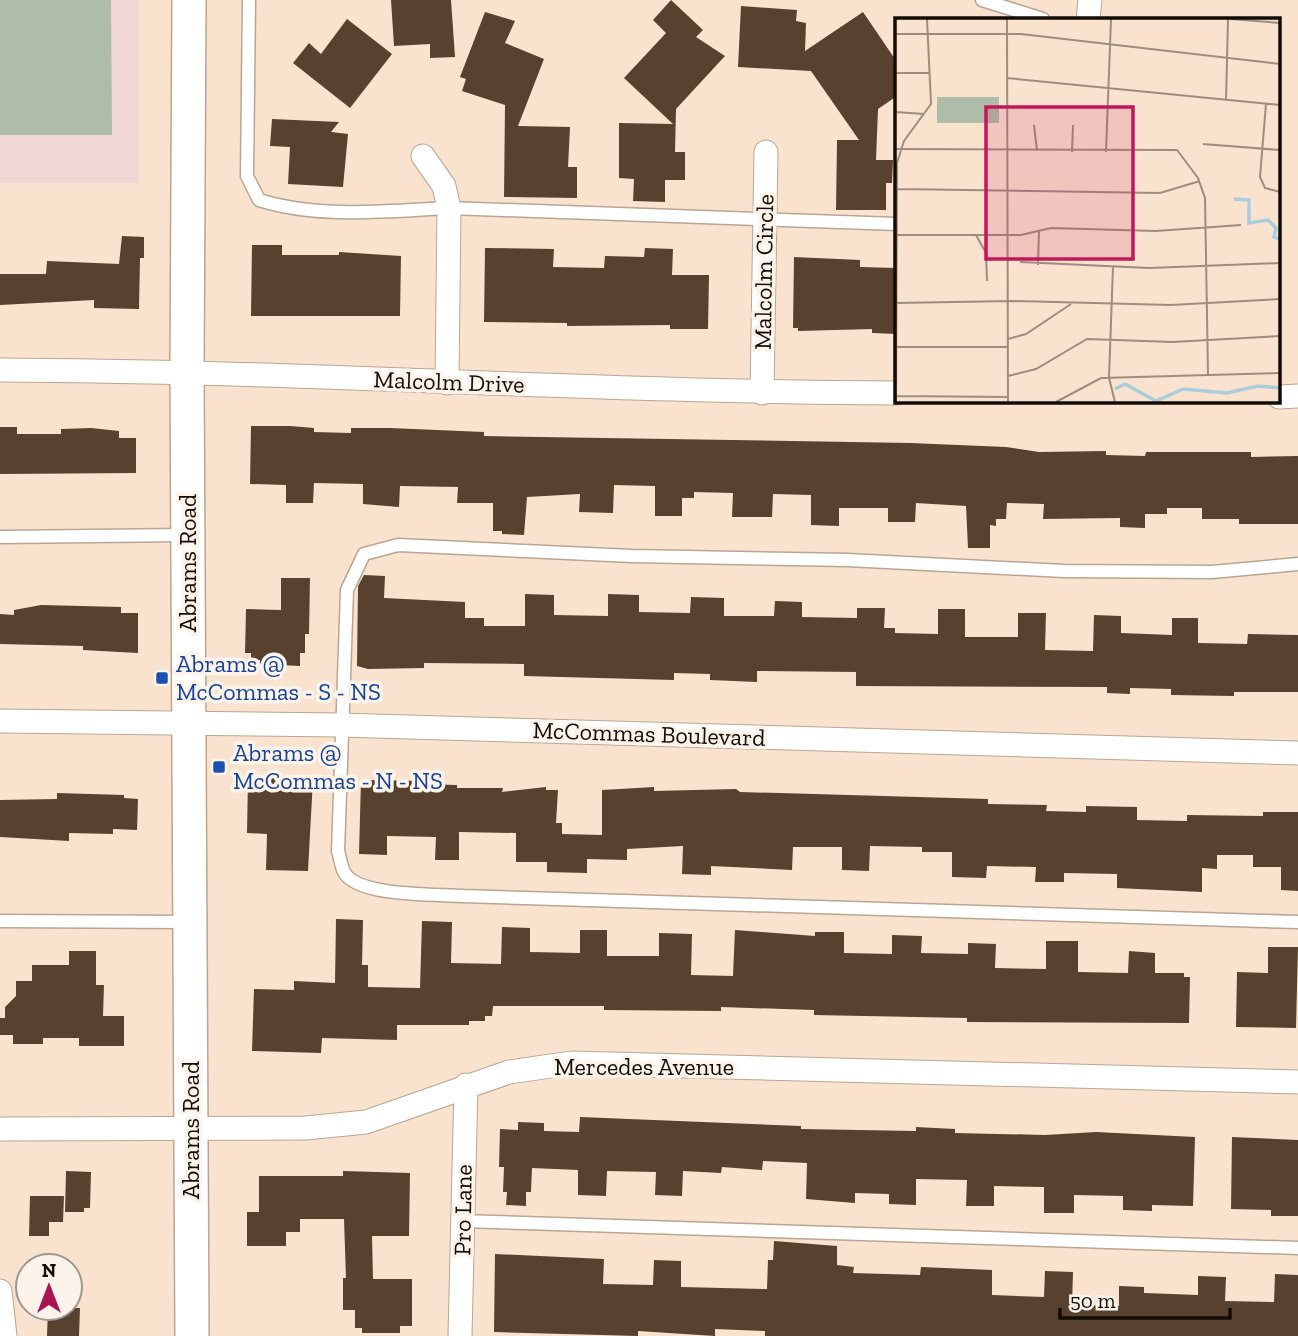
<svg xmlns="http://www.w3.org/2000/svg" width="1298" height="1336" font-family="'Zilla Slab',serif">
	<rect width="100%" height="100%" fill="#f9e3cf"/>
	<rect fill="#f1d6d6" x="0" y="0" width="139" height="183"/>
	<polygon fill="#adbda8" points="0,0 111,0 112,135 0,135"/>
	<g fill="#56422e">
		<polygon points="391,0 451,0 455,57 430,58 430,44 394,46"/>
		<polygon points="671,0 703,30 696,37 725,56 676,109 675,152 685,152 685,180 665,180 665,202 633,201 634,179 619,178 619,123 673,124 624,78 666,33 653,20"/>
		<polygon points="741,6 797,10 796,21 806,23 805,51 863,12 897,62 897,96 878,109 876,160 893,160 892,183 886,183 886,210 836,210 837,140 859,140 811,71 738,67"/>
		<polygon points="485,12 515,21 505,43 544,59 518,126 570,127 568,167 577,167 577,198 504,197 505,105 462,91 466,79 460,77"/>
		<polygon points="347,19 392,54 350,108 293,63 309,43 321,54"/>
		<polygon points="272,119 339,122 331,132 348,134 343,187 288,184 290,147 270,146"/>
		<polygon points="122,236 144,237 144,258 140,258 139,309 94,308 94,300 0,305 0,274 46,274 47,261 119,264"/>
		<polygon points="252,245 282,245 282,255 339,255 339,252 401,256 400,316 251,316"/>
		<polygon points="485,248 554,249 553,267 604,268 605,256 644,257 645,248 673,249 672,275 709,275 708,329 670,329 670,325 567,326 567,323 484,322"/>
		<polygon points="794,257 860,260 860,267 897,268 897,334 872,333 872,329 798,331 798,328 793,328"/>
		<polygon points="251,426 290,426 314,428 314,432 351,433 351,428 390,428 484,432 484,436 910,443 1006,447 1039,452 1106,451 1106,455 1145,456 1146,452 1251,452 1251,457 1298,456 1298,524 1239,524 1239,519 1202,519 1202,508 1167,508 1167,514 1145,514 1145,528 1120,527 1120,518 1043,519 1044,504 1007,503 1006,519 996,519 996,526 990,525 990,548 968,548 966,506 916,503 915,522 888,522 888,508 839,508 839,526 811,525 811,495 773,494 772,517 732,517 733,493 694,492 694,498 682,498 682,516 655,516 655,486 614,485 613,513 579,512 580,494 527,497 524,535 502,534 502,531 493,531 493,503 457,503 458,487 400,486 399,507 363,504 363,484 314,483 313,503 286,503 286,485 250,484"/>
		<polygon points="0,427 17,427 17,434 61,434 61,429 91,428 119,431 119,438 136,438 136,473 0,474"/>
		<polygon points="364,575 385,576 384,598 465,602 465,618 484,618 484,626 525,626 525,594 554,595 554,615 608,616 608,594 639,595 639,612 690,613 691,597 724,598 724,616 774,616 775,601 802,602 802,617 857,618 857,608 885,608 884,628 895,628 895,633 938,634 938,609 965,609 965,637 1018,637 1018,613 1046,613 1045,650 1093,651 1094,615 1121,616 1121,633 1172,635 1172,618 1198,618 1198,643 1247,644 1248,634 1298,635 1298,692 1234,692 1234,696 1171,695 1171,689 1130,688 1130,694 1107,693 1107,687 856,686 856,672 757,671 757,682 710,680 710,674 674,673 674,680 524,676 524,664 424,663 424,668 368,669 357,666 358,586"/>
		<polygon points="281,578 310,578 309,634 305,634 305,653 300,653 300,666 260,664 260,660 251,660 251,653 245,653 246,609 281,610"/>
		<polygon points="41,605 121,607 121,613 138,613 138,653 83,650 83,646 0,644 0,614 14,615 14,610"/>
		<polygon points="248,778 313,779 308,871 266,870 267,834 247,833"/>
		<polygon points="361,780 424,781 424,784 457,785 457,788 503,788 502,792 546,787 546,790 558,790 556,823 562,823 562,834 602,835 602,790 654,787 654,791 736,789 740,792 988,799 988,804 1047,805 1046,811 1086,812 1086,806 1137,807 1137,820 1187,821 1187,815 1263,816 1263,812 1298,812 1298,891 1281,890 1281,867 1253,867 1253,855 1217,855 1217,869 1202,868 1202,892 1117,888 1117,874 1064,873 1064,882 1035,882 1036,867 987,866 986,878 952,877 952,852 922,852 922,847 870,846 869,871 842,870 842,847 793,847 792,870 711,866 711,875 682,874 683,846 627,849 627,860 587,859 587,873 547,872 547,862 516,862 516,833 459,832 459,860 435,860 436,837 387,836 387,855 359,854"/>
		<polygon points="57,793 124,795 124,798 138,799 137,830 113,829 113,834 69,833 69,841 0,837 0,800 57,799"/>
		<polygon points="336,919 363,920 362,965 368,965 368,987 420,988 422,921 452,922 451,963 501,964 502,927 530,928 530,952 580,953 580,930 607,930 607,956 659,956 659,933 692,934 691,975 733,976 735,930 815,936 815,932 844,932 844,953 892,954 892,935 922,936 921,953 968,954 968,943 996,944 995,968 1046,969 1046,941 1078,941 1078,972 1128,973 1129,951 1155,953 1155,973 1184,973 1184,977 1190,977 1189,1023 967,1022 967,1018 814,1015 814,1010 721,1007 721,1011 604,1010 604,1006 493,1006 492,1016 485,1016 485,1021 469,1021 469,1025 397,1025 397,1040 322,1038 321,1053 252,1051 254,989 294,990 294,981 335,983"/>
		<polygon points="1268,947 1298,947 1296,1028 1236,1027 1237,972 1268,973"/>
		<polygon points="69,951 96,951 96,985 104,985 103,1016 124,1016 124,1046 79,1046 79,1038 43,1038 43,1044 13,1044 13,1035 0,1035 0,1018 5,1018 5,1007 16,996 16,981 32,981 32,965 69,965"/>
		<polygon points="580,1117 801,1126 801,1129 916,1131 916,1127 955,1129 955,1133 1045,1135 1096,1132 1195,1137 1193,1206 1152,1205 1152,1211 1123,1210 1123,1196 1074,1195 1074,1213 1044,1213 1044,1187 994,1186 994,1206 966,1206 967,1180 916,1179 916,1205 889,1204 889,1194 855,1193 855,1203 806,1199 807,1163 763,1161 762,1170 722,1167 721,1173 683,1171 682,1196 655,1195 656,1172 607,1171 606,1196 578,1195 578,1170 532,1168 531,1192 526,1192 526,1206 506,1205 507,1192 503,1192 504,1167 499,1167 500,1129 518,1130 518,1122 544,1123 544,1131 579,1132"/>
		<polygon points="1232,1137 1298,1140 1298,1216 1271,1216 1271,1210 1231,1209"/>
		<polygon points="66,1171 91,1172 90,1208 84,1208 84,1212 65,1212"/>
		<polygon points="343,1171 410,1173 409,1236 372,1236 373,1279 412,1279 412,1326 400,1326 400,1333 362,1333 362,1328 355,1328 355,1310 343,1310 343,1278 346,1278 344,1219 300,1219 300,1232 286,1232 286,1246 247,1246 247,1212 259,1212 259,1176 343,1176"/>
		<polygon points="30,1196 64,1196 63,1222 49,1222 49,1236 29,1236"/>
		<polygon points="774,1241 837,1246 837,1265 854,1267 853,1273 920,1275 921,1267 992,1270 992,1295 1044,1297 1045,1271 1073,1272 1072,1305 1119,1306 1119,1286 1144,1287 1144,1293 1198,1295 1198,1276 1226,1277 1225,1301 1274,1302 1275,1274 1298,1275 1298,1336 765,1336 765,1331 715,1329 715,1336 638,1331 638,1336 494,1332 495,1254 604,1259 603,1284 653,1285 654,1260 681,1261 681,1287 767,1289 768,1260 773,1260"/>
		<polygon points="48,1308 80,1308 79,1336 47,1336"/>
	</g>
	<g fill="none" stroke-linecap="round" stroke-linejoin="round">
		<defs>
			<g id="service">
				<path d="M249,0L247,176L259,200C319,219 388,211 449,208L897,224"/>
				<polyline points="982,0 1043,19"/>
				<polyline points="0,537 185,535"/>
				<path d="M1298,564L1212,572L1064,571L848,560L632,556L398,545L364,554L347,590L338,851C340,857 341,866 344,872C357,897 436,894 463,896L1298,922"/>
				<polyline points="0,921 189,922"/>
				<polyline points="462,1221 1298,1248"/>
			</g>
			<g id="minor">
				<polyline points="1088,19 1090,0"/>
				<polyline points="423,156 444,186 449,208 447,383"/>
				<path d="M0,370C299,371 598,392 897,393"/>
				<polyline points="762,393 766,152"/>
				<polyline points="1279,397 1298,396"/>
				<polyline points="0,721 341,725 1298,753"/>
				<polyline points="0,1129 306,1128 366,1122 509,1072 572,1063 1298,1082"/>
				<polyline points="0,1291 5,1336"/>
				<polyline points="460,1336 466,1085"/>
			</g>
			<polyline id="secondary" points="189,0 187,371 192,1336"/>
		</defs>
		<use href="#service" stroke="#b9a592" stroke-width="15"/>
		<use href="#minor" stroke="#b9a592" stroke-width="25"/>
		<use href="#secondary" stroke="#b9a592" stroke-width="36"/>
		<use href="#service" stroke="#fff" stroke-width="12"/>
		<use href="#minor" stroke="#fff" stroke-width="23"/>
		<use href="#secondary" stroke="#fff" stroke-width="33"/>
	</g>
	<g fill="#1a4fb4" stroke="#fcf3eb" stroke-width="2.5">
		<rect x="155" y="671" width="14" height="14" rx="3.5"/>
		<rect x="212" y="760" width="14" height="14" rx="3.5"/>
	</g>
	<g text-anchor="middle" stroke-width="7" stroke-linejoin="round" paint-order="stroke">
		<g font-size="24" fill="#130c06" stroke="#fcf3eb">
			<text transform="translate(764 272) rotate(-89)" y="8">Malcolm Circle</text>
			<text transform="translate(449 382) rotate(2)" y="8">Malcolm Drive</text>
			<text transform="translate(188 563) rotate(-90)" y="8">Abrams Road</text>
			<text transform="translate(649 734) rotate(2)" y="8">McCommas Boulevard</text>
			<text x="644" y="1075">Mercedes Avenue</text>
			<text transform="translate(191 1130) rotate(-90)" y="8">Abrams Road</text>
			<text transform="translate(463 1210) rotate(-89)" y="8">Pro Lane</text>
		</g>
		<g font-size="24" fill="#164399" stroke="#fcf3eb" text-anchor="start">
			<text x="176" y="672">Abrams @<tspan x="176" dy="28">McCommas - S - NS</tspan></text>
			<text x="233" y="761">Abrams @<tspan x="233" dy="28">McCommas - N - NS</tspan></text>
		</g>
	</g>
	<g transform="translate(895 18)">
		<rect width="385" height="385" fill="#f9e3cf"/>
		<path d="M42,79H104V105H42Z" fill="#adbda8"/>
		<path fill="none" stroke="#aacddb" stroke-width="3.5" d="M339,181L354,182V205L373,202L381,210L379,219L385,221M220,371L230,366L261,383L288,371L332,375L363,368L385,370"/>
		<path fill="none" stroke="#9d8d7f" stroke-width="2" d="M112,1L113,384M336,1L385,5M0,16H126L385,46M0,55H35M112,60L385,87M331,82L333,1M371,86L365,159L370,170L385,174M0,94L29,96M139,107L142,133M308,126L385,132M0,131L282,132L303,160L310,180L313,356M177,134L178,107M211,134L216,1M1,171L265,175L305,163M1,217H126L156,210L261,213L346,207M81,217L91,235L92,263M125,244L254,250L385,245M143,247L144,212M218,249L214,360L220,384M0,285L117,283L276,287L385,281M113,321L131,316L176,286M1,329H113M113,358L141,351L192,321L278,324L385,318M1,378L113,379M1,384L2,145L9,123L36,86L32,1M161,384L206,360L385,355"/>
		<path fill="#c2185b" fill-opacity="0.15" stroke="#c2185b" stroke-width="3.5" d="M91,89H238V241H91Z"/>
		<rect width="385" height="385" fill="none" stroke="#130c06" stroke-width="3.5"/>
	</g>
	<g transform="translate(49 1287)"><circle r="33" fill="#fcf3eb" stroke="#9f978f" stroke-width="2"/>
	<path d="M0-5L12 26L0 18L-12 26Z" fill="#a81651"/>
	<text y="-10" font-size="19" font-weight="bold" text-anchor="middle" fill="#130c06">N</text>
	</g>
	<path d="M1060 1308v10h170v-10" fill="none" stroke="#130c06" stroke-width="3.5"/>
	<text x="1070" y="1308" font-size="21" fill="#130c06" stroke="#fcf3eb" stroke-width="5" paint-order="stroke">50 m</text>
</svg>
